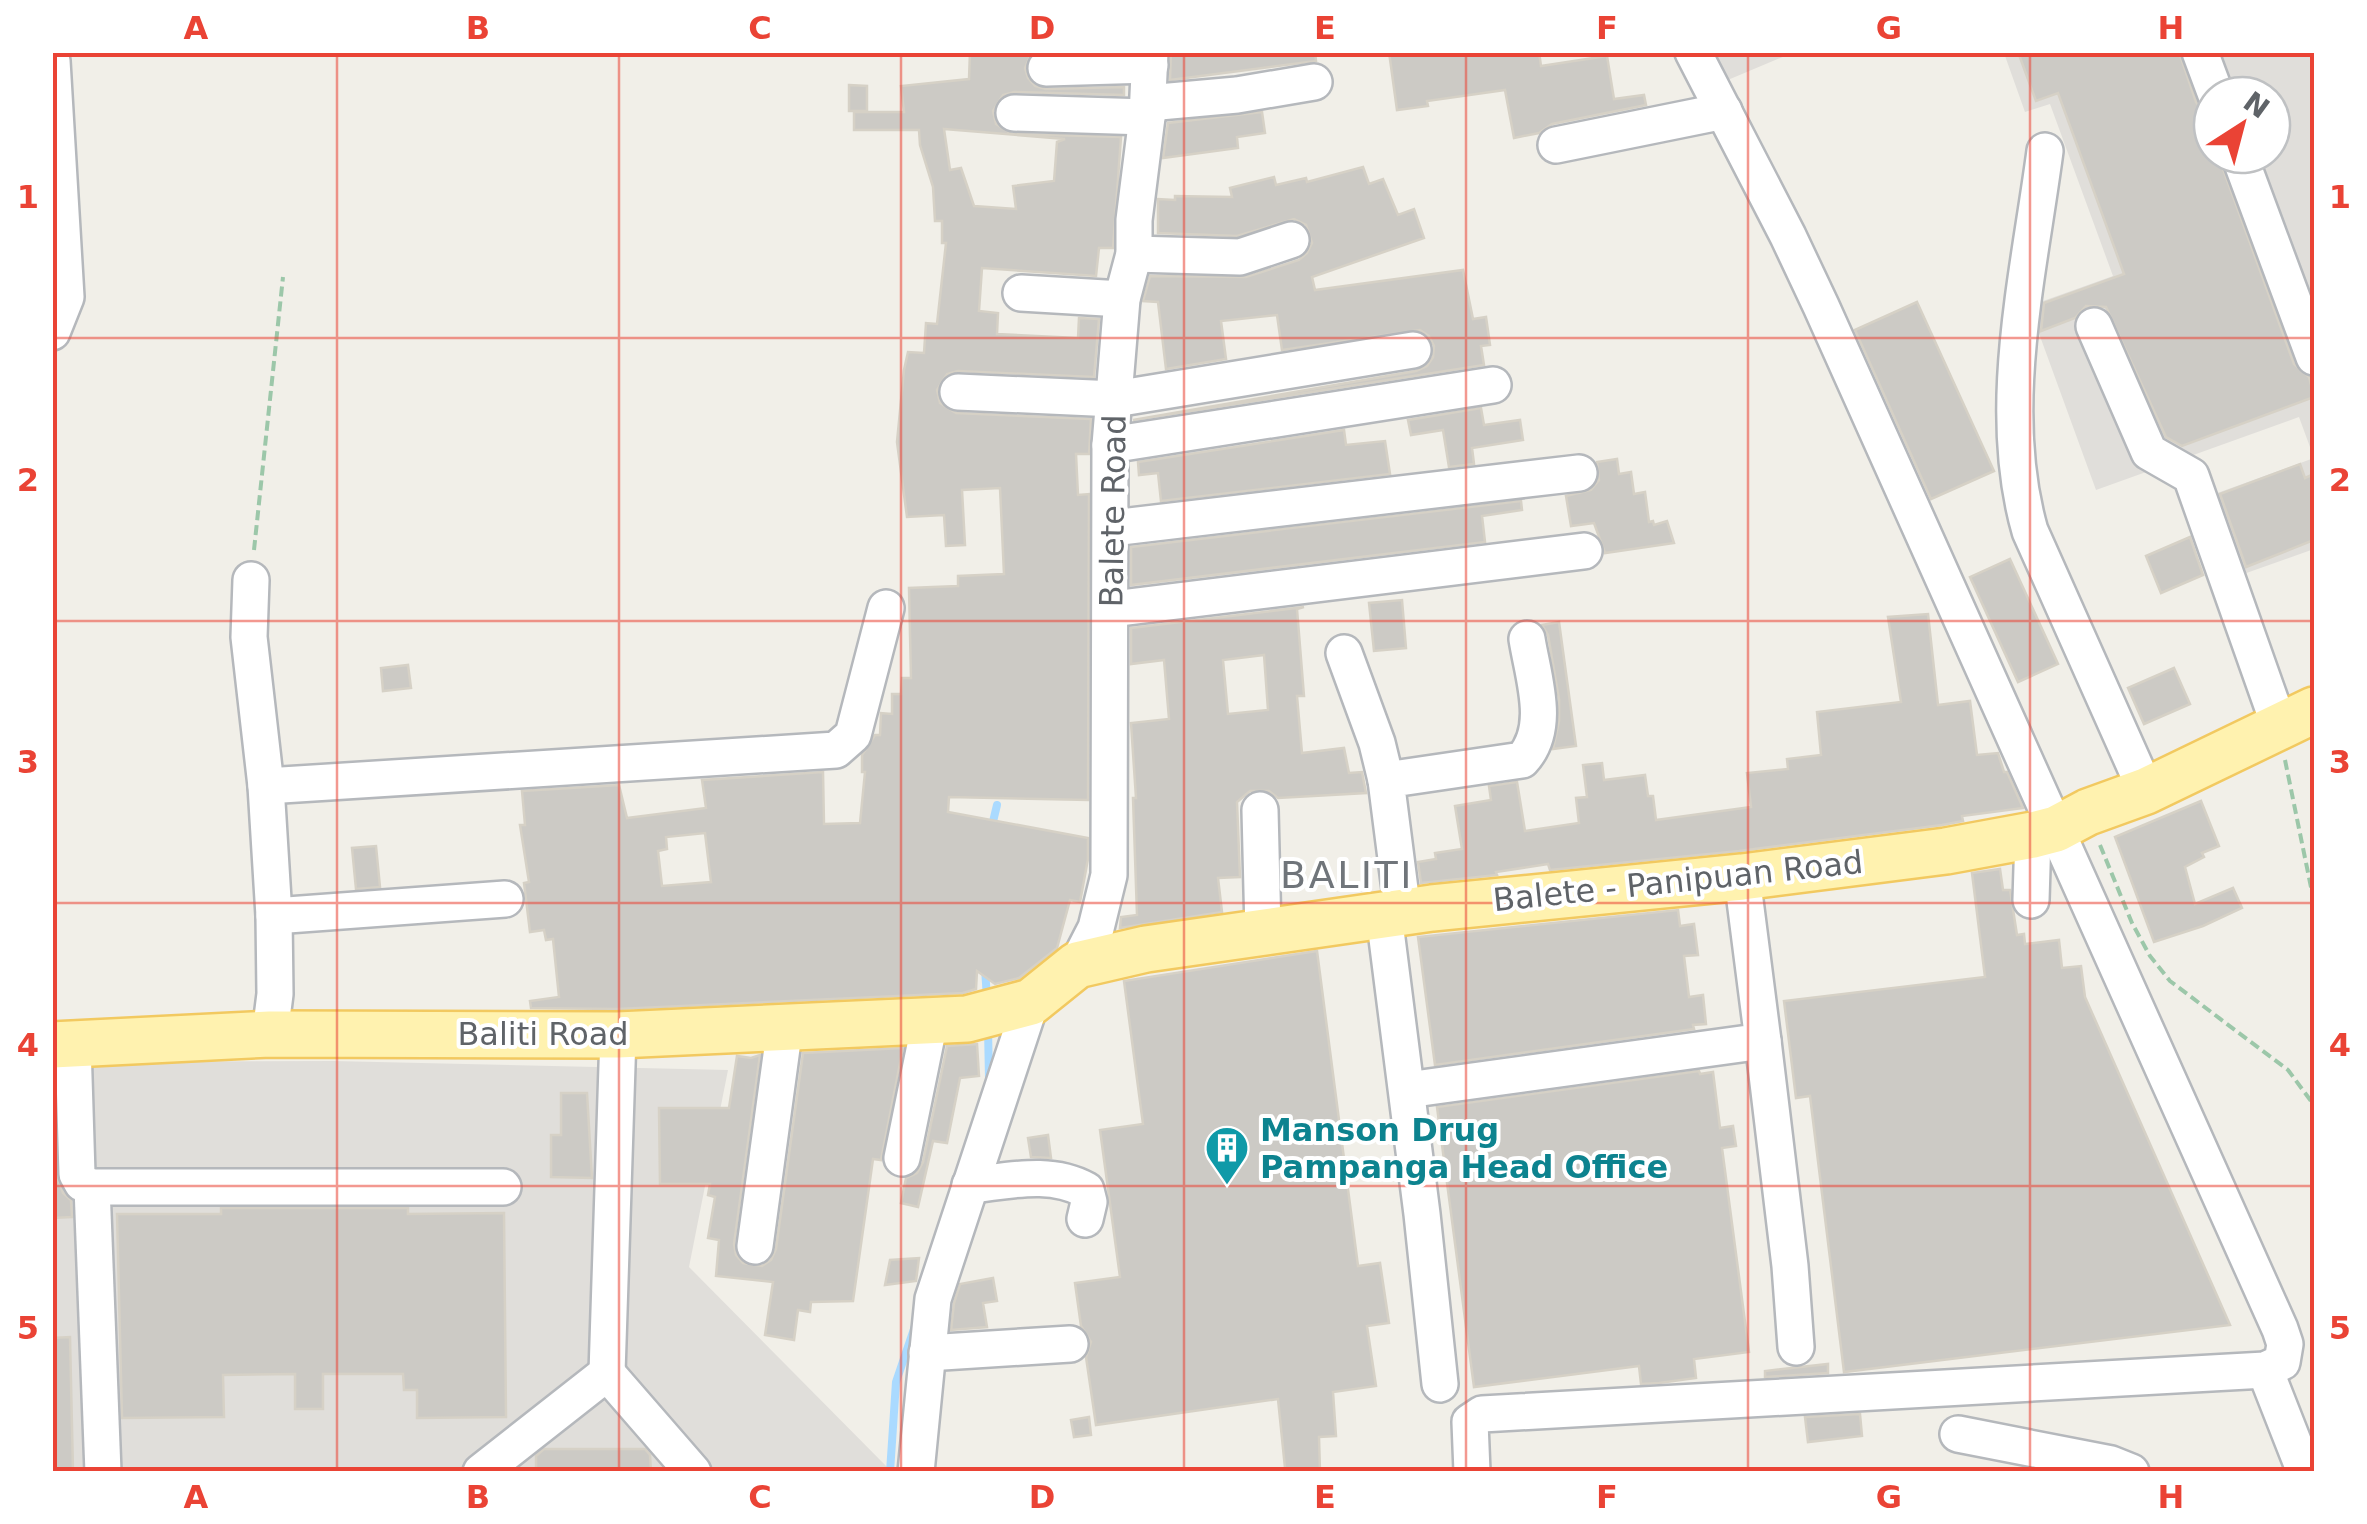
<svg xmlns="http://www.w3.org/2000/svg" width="2367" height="1524" font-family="'DejaVu Sans',sans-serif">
	<rect width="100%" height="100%" fill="#f1efe8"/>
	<g fill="#e0deda" fill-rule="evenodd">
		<polygon points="1709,53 1792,53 1723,82"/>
		<path d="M2004,53H2314V549L2238,576L2209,496L2314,458L2299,417L2096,490L2029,306L2113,276L2050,104L2025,112ZM2212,95H2272V155H2212Z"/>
		<polygon points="333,1061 728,1070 689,1267 891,1471 53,1471 52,1062"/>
	</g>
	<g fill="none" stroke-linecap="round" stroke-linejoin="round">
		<g stroke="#aadaff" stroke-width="8">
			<polyline points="991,830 997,805"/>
			<polyline points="985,968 987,999"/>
			<polyline points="988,1028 989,1079"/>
			<polyline points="890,1472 896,1382 915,1326"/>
		</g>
	</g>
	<g fill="#cccac5" stroke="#d6d1c6" stroke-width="2.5" fill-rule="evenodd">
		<path d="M970,52H1032L1025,68L1028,78L1035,86L1046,89L1124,87V95L1014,92L1003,95L993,111L996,124L1012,134L1121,137L1113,248H1099L1096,276L982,268L979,311L998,313L997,334L1078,338L1079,318L1099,319L1094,377L958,371L947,374L937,390L940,403L956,413L1091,419L1089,454H1076L1078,495L1089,494L1088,800L949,797L948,812L1088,838V859L1080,902L1070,900L1057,948L1019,978L995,984L977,971L976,989L963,993L617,1009L531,1008L530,1001L559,997L553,939L546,940L544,930L530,932L524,883L529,882L520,825H525L522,791L619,785L627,818L706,808L702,780L823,772L824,824L860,823L865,772H862V755L875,735H880L881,713L892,714V694H901L902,678H911L909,588L958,586V576L1004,574L1000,488L962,490L965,545L946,546L944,515L907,517L897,442L904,370L908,352L924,353L926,323L937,324L946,243H942V221H935L933,187L920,145L919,130H854V112H904L901,86L969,79ZM944,129L1065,139L1057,142L1054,181L1013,186L1016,209L974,206L961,168L950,170ZM705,833L711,882L662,886L658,851L667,849L666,837Z"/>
		<polygon points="1171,52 1315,52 1316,61 1170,80"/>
		<polygon points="1389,52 1539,52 1541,66 1607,56 1614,99 1644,95 1646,105 1552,124 1539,133 1514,138 1505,90 1427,101 1428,106 1397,110"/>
		<polygon points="2018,52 2179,52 2196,102 2203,112 2212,116 2212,155 2218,155 2294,364 2309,377 2314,397 2182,446 2166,437 2106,307 2086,306 2075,318 2041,331 2044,303 2124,274 2058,93 2036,101"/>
		<polygon points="849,85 867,86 867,111 849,111"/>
		<polygon points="1262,112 1265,133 1237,137 1238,148 1163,158 1168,123"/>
		<polygon points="1363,167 1369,184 1383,179 1398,215 1414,209 1424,238 1312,277 1315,290 1463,270 1473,319 1486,317 1490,345 1481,346 1484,365 1133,420 1416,371 1427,366 1433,357 1434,346 1429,336 1420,330 1282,350 1277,315 1221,321 1226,359 1166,369 1158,302 1143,301 1150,276 1246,277 1299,260 1307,253 1312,243 1306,225 1294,219 1237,236 1158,233 1158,199 1175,200 1175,196 1232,197 1230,188 1274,177 1276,185 1306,178 1307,182"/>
		<polygon points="1917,302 1994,471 1931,499 1855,330"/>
		<polygon points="1481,408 1484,425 1520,420 1523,440 1472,448 1474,464 1449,467 1443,430 1411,435 1408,420"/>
		<polygon points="1344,430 1346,445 1385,441 1390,474 1161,501 1158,473 1139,475 1138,462"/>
		<polygon points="1617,459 1619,474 1631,472 1634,494 1645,492 1649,522 1653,521 1654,525 1667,521 1674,543 1605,553 1594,523 1571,526 1566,496 1591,490 1599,480 1597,462"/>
		<polygon points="2300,464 2305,478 2314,474 2314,540 2246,567 2220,494"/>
		<polygon points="1521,501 1522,510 1482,516 1485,542 1131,585 1131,547"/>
		<polygon points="2190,537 2203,575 2161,593 2146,556"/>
		<polygon points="2010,559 2058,664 2018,682 1970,577"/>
		<polygon points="1402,600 1406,648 1374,651 1369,603"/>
		<path d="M1304,607L1297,609L1304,696H1297L1302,753L1344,748L1349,773L1362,772L1366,793L1278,798L1269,791H1250L1237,802L1240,877L1218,878L1222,912L1120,928L1121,917L1137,915L1133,798H1136L1131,723L1169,719L1164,660L1131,664V628ZM1264,655L1268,710L1228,714L1223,660Z"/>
		<polygon points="1928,614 1938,705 1970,701 1977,755 1998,753 2004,772 2007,772 2023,808 1962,816 1963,821 1942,825 1739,851 1550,870 1548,864 1496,872 1497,875 1421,883 1418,862 1436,859 1435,853 1462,849 1455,806 1491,800 1489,786 1517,782 1525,831 1579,823 1576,798 1587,797 1583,765 1602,763 1604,780 1645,775 1648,796 1653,796 1656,820 1751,807 1747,773 1788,769 1787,759 1821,755 1817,712 1901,702 1888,617"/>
		<polygon points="1559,622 1576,746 1553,749 1559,721 1559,699 1548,635 1542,625"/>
		<polygon points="408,665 411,688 383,691 381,668"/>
		<polygon points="2174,668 2190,704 2144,724 2128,688"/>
		<polygon points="2201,801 2219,846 2202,853 2204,857 2185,867 2195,904 2233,888 2242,908 2203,926 2154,942 2115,837"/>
		<polygon points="376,846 380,887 356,889 352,848"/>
		<polygon points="2000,869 2003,890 2010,890 2017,935 2024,934 2025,944 2059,940 2062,968 2081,966 2085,997 2230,1325 1844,1372 1810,1096 1796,1098 1784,1001 1985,977 1972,873"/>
		<polygon points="1678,910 1680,926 1694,924 1698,955 1684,956 1689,997 1703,995 1706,1024 1693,1025 1694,1029 1435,1065 1418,937"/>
		<polygon points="1317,951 1358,1266 1380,1263 1389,1323 1367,1326 1376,1386 1333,1392 1336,1436 1319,1437 1320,1472 1289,1472 1285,1468 1278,1399 1096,1425 1086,1357 1091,1342 1081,1326 1075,1283 1120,1277 1100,1130 1143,1124 1124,981"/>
		<polygon points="977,1044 979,1076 960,1078 947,1143 933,1141 918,1207 901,1203 906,1178 917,1173 923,1162 947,1046"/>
		<polygon points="903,1048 881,1160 873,1159 853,1301 811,1302 810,1312 798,1310 794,1340 765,1335 773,1282 716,1276 719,1240 708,1238 715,1197 708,1195 710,1184 660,1184 659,1108 729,1108 737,1056 751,1058 760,1055 734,1244 736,1255 743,1263 762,1266 771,1260 776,1249 803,1053"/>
		<polygon points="1699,1071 1700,1074 1713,1072 1720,1128 1733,1126 1736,1146 1722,1148 1749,1352 1694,1359 1696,1378 1659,1383 1641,1384 1639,1366 1474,1387 1437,1107"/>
		<polygon points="561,1093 587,1093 592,1178 551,1177 551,1135 561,1135"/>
		<polygon points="1048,1135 1051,1158 1031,1157 1028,1138"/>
		<polygon points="52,1174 56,1174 63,1193 71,1200 72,1217 52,1218"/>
		<polygon points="221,1208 408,1208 408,1214 504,1213 506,1417 417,1418 417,1390 404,1390 403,1374 323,1374 323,1409 295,1409 295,1374 223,1375 224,1417 122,1418 117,1214 221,1214"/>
		<polygon points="919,1258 916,1281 885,1285 890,1260"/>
		<polygon points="993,1278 997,1301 983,1303 987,1327 951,1330 954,1303 960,1284"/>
		<polygon points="70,1337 73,1472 52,1472 52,1338"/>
		<polygon points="1828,1364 1828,1373 1765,1377 1765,1371"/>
		<polygon points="1860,1414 1862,1436 1808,1442 1805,1417"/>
		<polygon points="1089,1417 1091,1435 1074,1437 1071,1420"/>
		<polygon points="544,1449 645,1449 650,1455 651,1472 536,1472 536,1456"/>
	</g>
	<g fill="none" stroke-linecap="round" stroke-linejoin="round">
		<defs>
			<g id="minor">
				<polyline points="2200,52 2216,95"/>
				<polyline points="52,61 66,297 52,332"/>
				<polyline points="1046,68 1150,65"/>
				<polyline points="1148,103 1237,95 1314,82"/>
				<polyline points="1014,113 1147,117"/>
				<polyline points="1556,145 1724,111"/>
				<path d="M2045,151C2029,273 1995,410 2030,531L2146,791"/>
				<polyline points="2239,155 2314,357"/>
				<polyline points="1134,254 1240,257 1291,240"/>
				<polyline points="1021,293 1122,299"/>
				<polyline points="2094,326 2149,452 2191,476 2279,725"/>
				<polyline points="958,392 1115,399 1413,350"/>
				<polyline points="1110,445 1493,385"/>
				<polyline points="1112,528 1579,473"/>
				<polyline points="251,580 249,637 266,786 274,916 275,994 270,1034"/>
				<polyline points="1112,609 1584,551"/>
				<polyline points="1344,653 1377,743 1386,780"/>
				<polyline points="266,786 836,750 853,735 886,608"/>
				<polyline points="1260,810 1263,931"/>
				<polyline points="2031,900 2033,835"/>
				<path d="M1403,913L1386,780L1522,760C1552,728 1533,677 1527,639"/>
				<polyline points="1384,915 1422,1214 1440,1384"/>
				<polyline points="274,916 505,899"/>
				<polyline points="1077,965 1096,928 1109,875 1110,445 1122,299 1134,254 1134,220 1147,117 1150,52"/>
				<polyline points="1763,1041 1790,1266 1796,1347"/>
				<polyline points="73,1045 77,1174 82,1183 92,1187 503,1187"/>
				<polyline points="1407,1090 1763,1041 1742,877"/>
				<polyline points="902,1158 930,1021"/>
				<path d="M970,1185C1009,1181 1050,1170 1086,1190L1089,1202L1085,1219"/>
				<polyline points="92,1187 103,1472"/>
				<polyline points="755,1246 785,1026"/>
				<polyline points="927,1353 1070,1344"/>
				<polyline points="2265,1370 2305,1472"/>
				<polyline points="607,1373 618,1035"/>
				<polyline points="1958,1434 2111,1464 2131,1472"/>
				<polyline points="481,1472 607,1373 693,1472"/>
				<polyline points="916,1472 933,1299 1031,1002"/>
				<polyline points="1472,1472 1470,1422 1482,1414 2265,1370 2282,1362 2285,1344 2280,1329 1821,306 1788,236 1693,52"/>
			</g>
			<polyline id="major" points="52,1045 270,1034 618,1035 967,1019 1031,1002 1077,965 1146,949 1432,908 1742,877 1946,851 2033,835 2056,829 2088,812 2146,791 2314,710"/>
		</defs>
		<use href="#minor" stroke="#b5b8bc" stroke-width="40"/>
		<use href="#major" stroke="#f2c960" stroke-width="50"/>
		<g stroke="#9cc7a9" stroke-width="4" stroke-dasharray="10 5" stroke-linecap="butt">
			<polyline points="254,550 283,277"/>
			<polyline points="2285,760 2314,902"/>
			<polyline points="2100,845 2132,923 2150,956 2170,981 2288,1070 2314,1105"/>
		</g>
		<use href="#minor" stroke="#fff" stroke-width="35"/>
		<use href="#major" stroke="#fff2af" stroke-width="45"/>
	</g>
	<path fill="none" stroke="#ea4335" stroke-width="2.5" stroke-opacity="0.55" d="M337,52V1472M619,52V1472M901,52V1472M1184,52V1472M1466,52V1472M1748,52V1472M2030,52V1472M52,338H2314M52,621H2314M52,903H2314M52,1186H2314"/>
	<defs>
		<symbol id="building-pin" viewBox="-11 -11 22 30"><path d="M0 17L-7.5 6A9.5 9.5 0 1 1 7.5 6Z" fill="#0f9aa8" stroke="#fff"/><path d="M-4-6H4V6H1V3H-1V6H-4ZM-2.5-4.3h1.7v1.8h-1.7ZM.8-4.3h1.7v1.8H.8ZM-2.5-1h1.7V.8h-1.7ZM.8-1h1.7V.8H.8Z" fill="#fff"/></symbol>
	</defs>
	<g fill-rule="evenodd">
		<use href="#building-pin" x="1202" y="1123" width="50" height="68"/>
	</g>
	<g text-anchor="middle" stroke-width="8" stroke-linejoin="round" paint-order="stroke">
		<g font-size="32" fill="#5f6368" stroke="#fff">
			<text transform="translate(1113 511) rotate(-89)" y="11">Balete Road</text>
			<text transform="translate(1678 881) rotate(-6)" y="11">Balete - Panipuan Road</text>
			<text x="543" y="1045">Baliti Road</text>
		</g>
		<g font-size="32" font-weight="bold" fill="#0d838f" stroke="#fff" text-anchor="start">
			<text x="1260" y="1141">Manson Drug<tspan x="1260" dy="37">Pampanga Head Office</tspan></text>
		</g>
		<g font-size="38" letter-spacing="2.5" fill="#70757a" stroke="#fff">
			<text x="1347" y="888">BALITI</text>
		</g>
	</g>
	<rect width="2367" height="1524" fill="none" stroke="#ffffff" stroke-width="110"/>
	<g transform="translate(2242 125) rotate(36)"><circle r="48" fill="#ffffff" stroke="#bfc1c3" stroke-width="2.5"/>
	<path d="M0-8L18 38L0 25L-18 38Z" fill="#ea4335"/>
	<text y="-15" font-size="28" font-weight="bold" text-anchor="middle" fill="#5f6368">N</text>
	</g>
	<rect x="55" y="55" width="2257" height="1414" fill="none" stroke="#ea4335" stroke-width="4"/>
	<g font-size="32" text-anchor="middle" font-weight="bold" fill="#ea4335">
		<text x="196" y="39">A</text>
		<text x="478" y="39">B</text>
		<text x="760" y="39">C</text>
		<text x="1042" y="39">D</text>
		<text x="1325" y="39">E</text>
		<text x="1607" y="39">F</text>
		<text x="1889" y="39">G</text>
		<text x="2171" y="39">H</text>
		<text x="28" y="208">1</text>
		<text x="2340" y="208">1</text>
		<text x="28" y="491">2</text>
		<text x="2340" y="491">2</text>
		<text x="28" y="773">3</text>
		<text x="2340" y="773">3</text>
		<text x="28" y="1056">4</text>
		<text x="2340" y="1056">4</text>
		<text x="28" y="1339">5</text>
		<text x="2340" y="1339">5</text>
		<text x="196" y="1508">A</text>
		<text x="478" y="1508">B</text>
		<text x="760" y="1508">C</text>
		<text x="1042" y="1508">D</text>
		<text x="1325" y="1508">E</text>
		<text x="1607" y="1508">F</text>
		<text x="1889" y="1508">G</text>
		<text x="2171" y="1508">H</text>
	</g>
</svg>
